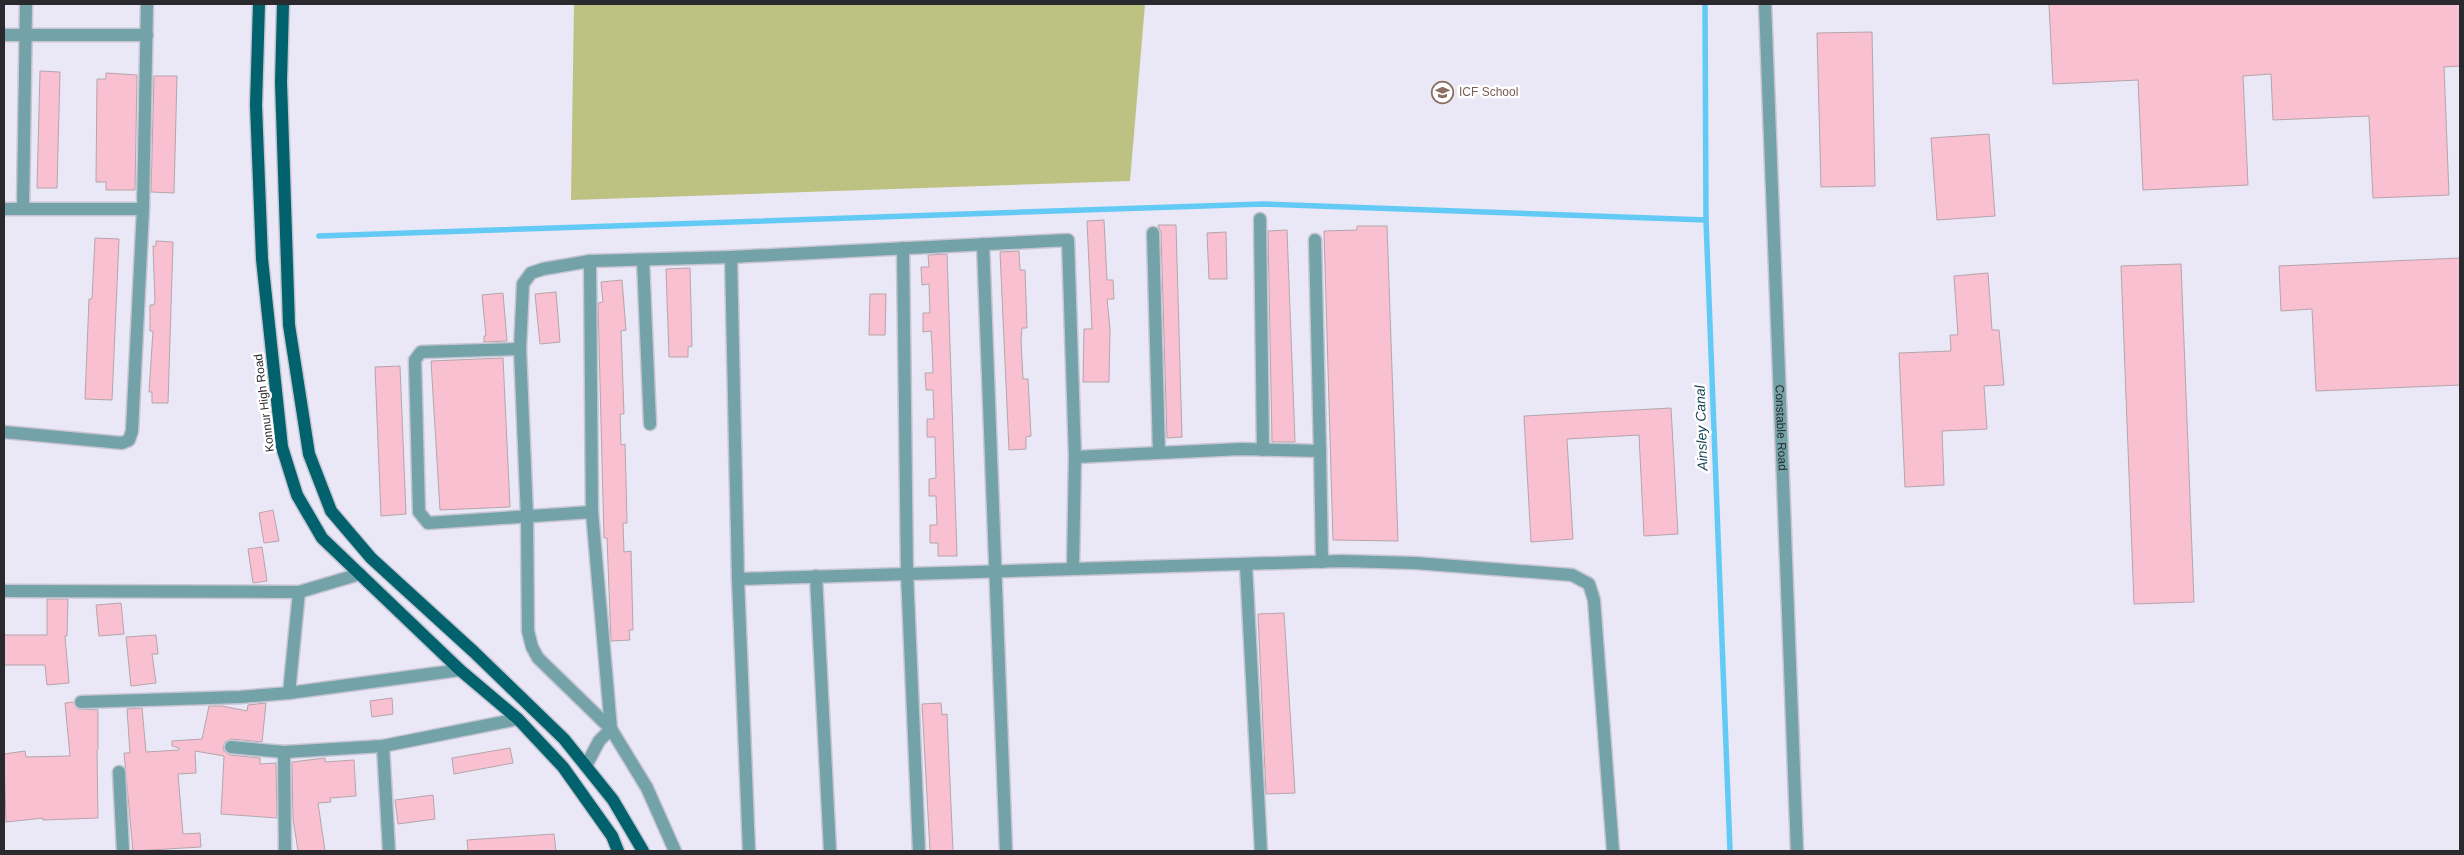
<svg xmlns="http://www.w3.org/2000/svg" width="2464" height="855" font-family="Helvetica,sans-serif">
	<rect width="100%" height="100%" fill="#eae7f6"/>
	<polygon fill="#bdc182" points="574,4 1145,4 1130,181 571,200"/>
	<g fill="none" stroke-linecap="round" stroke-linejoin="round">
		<g stroke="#62caf5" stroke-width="5.5">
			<polyline points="1705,4 1706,220 1730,851"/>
			<polyline points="319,236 1263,204 1706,220"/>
		</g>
	</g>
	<g fill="#f9c0d2" stroke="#b5a5aa">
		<polygon points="2049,4 2460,4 2460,66 2444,67 2449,195 2373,198 2369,116 2273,120 2271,74 2243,76 2248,185 2143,190 2138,80 2053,84"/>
		<polygon points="1872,32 1875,186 1821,187 1817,33"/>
		<polygon points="40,71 60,72 57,188 37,188"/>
		<polygon points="106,73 137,75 135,190 106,190 106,182 96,182 97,79 106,79"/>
		<polygon points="154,76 177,76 174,193 151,192"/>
		<polygon points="1989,134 1995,216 1937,220 1931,138"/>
		<polygon points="1104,220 1107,280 1113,280 1114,299 1107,299 1110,329 1109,382 1083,382 1084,329 1092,329 1087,221"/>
		<polygon points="1158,225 1176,225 1182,437 1167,438 1161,233"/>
		<polygon points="1357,226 1387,226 1398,541 1333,540 1324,231 1357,230"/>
		<polygon points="1287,230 1295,442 1272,442 1268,231"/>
		<polygon points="1226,232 1227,279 1209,279 1207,233"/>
		<polygon points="95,238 119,239 112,400 85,399 89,299 92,299"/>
		<polygon points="156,241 173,242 168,403 152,403 152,392 149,392 153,331 150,331 150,305 154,305 155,300 153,246 156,246"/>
		<polygon points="1019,251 1020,270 1025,270 1027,328 1022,328 1021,341 1023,379 1028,379 1031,436 1026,437 1026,449 1009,450 1000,252"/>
		<polygon points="947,254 957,556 938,556 938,543 930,543 930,525 937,525 936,496 929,496 929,479 936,478 935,437 927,437 927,419 934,419 933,390 926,390 925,373 933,373 932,345 931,331 923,332 923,313 930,313 929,284 922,285 921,267 929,267 928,255"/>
		<polygon points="2460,258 2460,385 2316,391 2312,309 2281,311 2279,266"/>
		<polygon points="2181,264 2194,602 2134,604 2121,266"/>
		<polygon points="690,268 692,346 688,347 688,357 669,357 666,269"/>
		<polygon points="1988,273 1992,330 1999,330 2004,385 1984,386 1987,429 1942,431 1944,485 1905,487 1899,353 1951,351 1950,335 1958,335 1954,276"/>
		<polygon points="622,280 626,330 621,331 624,414 620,414 621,445 625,444 626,480 627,523 623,523 624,552 631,551 633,630 629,630 630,640 611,641 607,538 604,538 598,303 603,302 601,282"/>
		<polygon points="556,292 560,342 540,344 535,294"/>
		<polygon points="503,293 507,341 484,342 484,336 486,336 482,295"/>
		<polygon points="870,294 886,294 885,335 869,335"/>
		<polygon points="503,358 510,507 440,510 431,361"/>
		<polygon points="400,366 406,514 381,516 375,367"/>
		<polygon points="1671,408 1678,534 1644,536 1639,435 1567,439 1573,539 1531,542 1524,416"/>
		<polygon points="273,510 279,541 264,543 259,513"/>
		<polygon points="262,547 267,581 253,583 248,549"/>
		<polygon points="47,599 68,599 67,636 65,636 69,683 47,685 45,665 4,665 4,635 47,635"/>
		<polygon points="121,603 124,634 99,636 96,605"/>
		<polygon points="1284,613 1295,793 1266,794 1258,614"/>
		<polygon points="156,635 158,654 152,654 156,683 131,686 126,637"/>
		<polygon points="392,698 393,714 372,717 370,701"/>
		<polygon points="73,702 78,709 98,710 98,749 97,750 98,818 43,820 43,818 6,822 4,754 25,751 26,757 70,756 65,703"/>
		<polygon points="266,703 262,742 231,739 225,742 223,747 224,751 230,755 260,758 260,764 276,763 277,818 221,814 224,756 195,751 196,773 178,774 183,834 200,833 201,847 133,851 124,753 130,753 127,709 142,708 146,752 179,750 179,748 172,746 172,741 202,739 209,706 222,706 247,711 248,705"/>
		<polygon points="941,703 942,715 947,714 953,851 930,851 922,704"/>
		<polygon points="510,748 513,763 454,774 452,758"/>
		<polygon points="325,758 325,762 354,760 356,796 330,798 331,802 318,803 325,851 298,851 293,819 292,762"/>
		<polygon points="433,795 435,819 398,824 395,800"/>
		<polygon points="554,834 556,851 468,851 467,840"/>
	</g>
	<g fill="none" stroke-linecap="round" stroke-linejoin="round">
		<defs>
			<g id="minor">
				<path id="s1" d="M1765,4L1797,851"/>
				<polyline points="4,35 147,35"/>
				<polyline points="4,209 143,209"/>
				<polyline points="23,209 26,4"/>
				<polyline points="1260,219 1263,450"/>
				<polyline points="1153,233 1159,452"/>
				<polyline points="1315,240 1320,451"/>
				<polyline points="983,244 1006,851"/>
				<polyline points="903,248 907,573 919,851"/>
				<polyline points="731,257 1068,240 1075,457 1073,568"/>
				<polyline points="643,260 650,424"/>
				<polyline points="590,261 543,269 531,273 523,284 520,349 527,516 528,631 532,647 538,658 611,729 647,788 675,851"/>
				<polyline points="520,349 421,352 415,360 419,512 428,523 592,512"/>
				<polyline points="4,432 122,443 129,440 132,431 143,209 147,4"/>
				<polyline points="1075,457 1241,449 1320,451 1322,562"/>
				<polyline points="1246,565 1261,851"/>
				<polyline points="816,576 830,851"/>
				<polyline points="738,579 1342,561 1415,563 1572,575 1589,584 1594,600 1613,851"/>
				<polyline points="4,591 299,592 360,574"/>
				<polyline points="289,693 299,592"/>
				<polyline points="81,702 240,697 289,693 460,670"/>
				<polyline points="383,746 389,851"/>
				<polyline points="231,747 284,752 383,746 518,719"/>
				<polyline points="284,752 285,851"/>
				<polyline points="586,766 599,741 611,729 592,512 590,261 731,257 738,579 749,851"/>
				<polyline points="119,772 123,851"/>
			</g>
			<g id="major">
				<polyline points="259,4 256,105 262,259 282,447 297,495 322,538 460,670 518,719 563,767 612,836 618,851"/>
				<polyline points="283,4 281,82 289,325 309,454 331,511 371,558 474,652 564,739 613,800 643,851"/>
			</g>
		</defs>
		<use href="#minor" stroke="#c7c5d2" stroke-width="15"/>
		<use href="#major" stroke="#c7c5d2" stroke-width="15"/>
		<use href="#minor" stroke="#73a2a9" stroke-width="12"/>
		<use href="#major" stroke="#01626d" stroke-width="12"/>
	</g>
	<defs>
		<symbol id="school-ring" viewBox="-11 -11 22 22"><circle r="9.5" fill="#fff" stroke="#8d6e63" stroke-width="1.5"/><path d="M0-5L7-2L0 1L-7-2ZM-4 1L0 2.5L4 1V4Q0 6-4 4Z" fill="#8d6e63"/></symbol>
	</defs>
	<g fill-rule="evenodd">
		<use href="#school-ring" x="1430" y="80" width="25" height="25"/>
	</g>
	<g text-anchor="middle" stroke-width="5" stroke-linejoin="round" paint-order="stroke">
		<g font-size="12" fill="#785e54" stroke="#fff" text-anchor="start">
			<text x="1459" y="96">ICF School</text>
		</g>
		<g font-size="12" fill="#2a292e" stroke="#fff">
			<text transform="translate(264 403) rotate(-97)" y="4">Konnur High Road</text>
			<text dy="4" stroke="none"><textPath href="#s1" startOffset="424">Constable Road</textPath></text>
		</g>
		<g font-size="14" font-style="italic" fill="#113f51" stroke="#fff">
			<text transform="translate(1701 428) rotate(-92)" y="5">Ainsley Canal</text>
		</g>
	</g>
	<rect width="2464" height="855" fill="none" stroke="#2a292e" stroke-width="10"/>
</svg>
